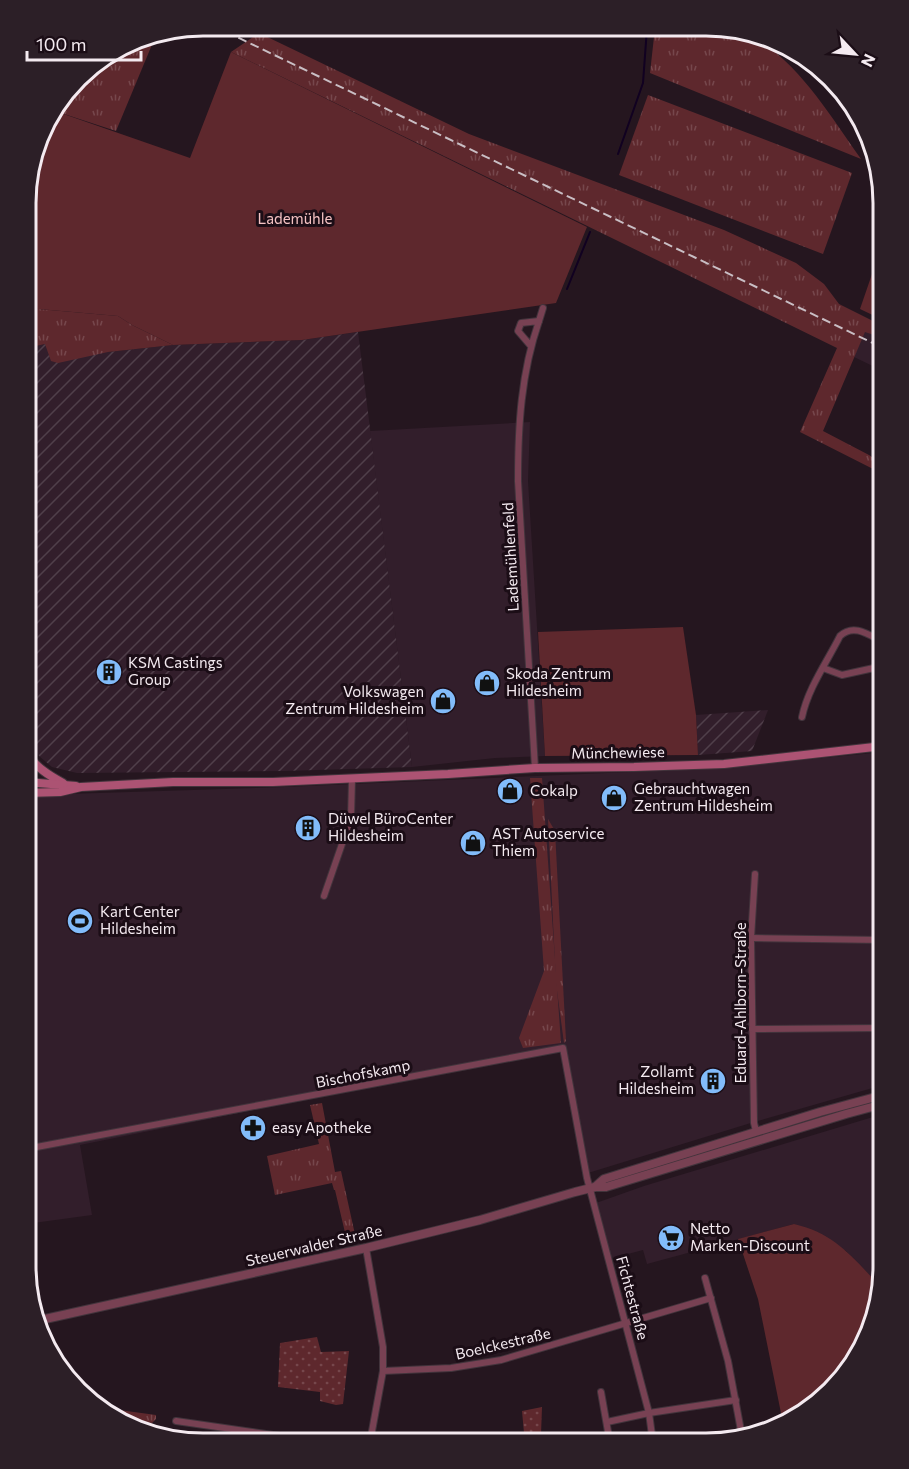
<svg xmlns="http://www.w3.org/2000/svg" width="909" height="1469" font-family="Commissioner,sans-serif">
	<defs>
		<pattern id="industrial-furrows" width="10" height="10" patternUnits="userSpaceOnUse" patternTransform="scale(1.5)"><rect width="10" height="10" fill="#321e2b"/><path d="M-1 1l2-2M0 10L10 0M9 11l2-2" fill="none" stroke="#503f4a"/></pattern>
		<pattern id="grass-tufts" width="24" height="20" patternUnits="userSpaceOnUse" patternTransform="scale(1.5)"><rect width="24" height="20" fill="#5e282d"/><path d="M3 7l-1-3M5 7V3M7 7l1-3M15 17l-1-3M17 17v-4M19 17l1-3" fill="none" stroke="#76474c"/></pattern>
		<pattern id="park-dots" width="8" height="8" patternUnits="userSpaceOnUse" patternTransform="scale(1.5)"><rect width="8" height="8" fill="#5e282d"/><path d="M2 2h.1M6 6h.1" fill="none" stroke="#76474c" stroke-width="1.8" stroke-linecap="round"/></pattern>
	</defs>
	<rect width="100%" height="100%" fill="#25161f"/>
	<g fill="#321e2b">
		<polygon points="865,331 883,338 883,371 854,357"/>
		<polygon points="530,422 528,481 545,756 495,758 412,767 370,431"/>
		<polygon points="883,752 883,1085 754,1122 588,1173 561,1048 80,1145 92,1215 26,1224 26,823 36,795 285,787 723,768"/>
		<polygon points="883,1114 883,1278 880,1286 846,1251 794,1224 647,1264 643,1250 609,1259 596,1203 644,1186"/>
	</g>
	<g fill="url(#industrial-furrows)">
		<polygon points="358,332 412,767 284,771 77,773 52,767 39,756 26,736 27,348 45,344 108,352 173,345 302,340"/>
		<polygon points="768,710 752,751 698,755 696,715"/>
	</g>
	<g fill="url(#grass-tufts)">
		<path d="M655,28L740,29C796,57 826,110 861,159L650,73Z"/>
		<polygon points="259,33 469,134 724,230 796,263 824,284 839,304 883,326 883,338 865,332 823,431 869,455 883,465 883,474 800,432 837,348 231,52"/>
		<polygon points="156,35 116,131 55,111 86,70 136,39"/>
		<polygon points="818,67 823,69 870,136 872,144 857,128"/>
		<polygon points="648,95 852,173 823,254 619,175"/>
		<polygon points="27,308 118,316 132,325 173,345 108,352 58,363 51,361 45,344 27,348"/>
		<polygon points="530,778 542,778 561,1043 523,1048 519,1038 544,971"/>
		<polygon points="548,819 555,831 566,1041 564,1043 556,983"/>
		<polygon points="322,1103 335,1172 341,1171 356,1239 347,1241 335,1190 334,1190 332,1183 275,1195 267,1156 319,1144 310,1105"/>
		<polygon points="97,1407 156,1415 156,1419 152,1423 126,1419"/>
		<polygon points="174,1430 204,1434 203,1440 216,1442 220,1440 222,1433 248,1437 247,1442 180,1442 169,1437 170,1433 173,1433"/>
	</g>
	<g fill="url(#park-dots)">
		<polygon points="317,1337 321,1352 349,1351 343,1404 336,1405 320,1401 320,1392 278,1387 280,1343"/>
		<polygon points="542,1407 541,1434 524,1433 522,1411"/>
	</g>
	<g fill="#5e282d">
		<path d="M231,52L587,227L556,303L302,340L173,345L132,325L118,316L27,308C27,247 16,161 55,111L190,158Z"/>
		<polygon points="883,242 883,320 860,309"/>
		<polygon points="683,627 696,715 698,755 545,756 538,632"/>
		<path d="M794,1224C836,1234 852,1257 880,1286L847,1374L783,1423L758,1299L738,1239Z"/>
	</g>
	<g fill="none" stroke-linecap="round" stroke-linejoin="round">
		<g stroke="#110121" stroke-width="2">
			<polyline points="618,154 643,83 647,28"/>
			<polyline points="567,289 590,232"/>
		</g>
		<defs>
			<g id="minor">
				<polyline points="539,321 543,308"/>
				<path d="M530,345L518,331L521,323L539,321C521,373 518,426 518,481L535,768"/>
				<polyline points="823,668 842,675 883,666"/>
				<path d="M802,717C808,688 827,662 840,636C854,623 869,635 883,642"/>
				<polyline points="755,874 751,938 754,1123 756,1131"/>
				<polyline points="324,896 351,818 352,779"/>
				<polyline points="751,938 883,940"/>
				<polyline points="752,1029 883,1028"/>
				<polyline points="26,1149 563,1048 587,1178 649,1413 653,1443"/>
				<polyline points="366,1248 383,1347 383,1371 370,1442"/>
				<polyline points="705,1278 728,1361 742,1436"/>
				<polyline points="383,1371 451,1368 501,1360 711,1298"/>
				<polyline points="601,1392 610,1443"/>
				<polyline points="176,1421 322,1442"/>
				<polyline points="607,1422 649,1413 736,1400"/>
			</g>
			<g id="tertiary">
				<polyline points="595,1187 604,1179 820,1112 883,1095"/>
				<polyline points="36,1321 366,1248 480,1220 575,1192 595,1187 606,1187 846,1114 883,1104"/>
			</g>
			<g id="secondary">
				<path d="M26,753C36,767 48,775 63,783"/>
				<polyline points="26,782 76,786"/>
				<polyline points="26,793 60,792 81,787 173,782 273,782 448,774 535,768 634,767 724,764 883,746"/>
			</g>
		</defs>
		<use href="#minor" stroke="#42343c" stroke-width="8"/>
		<use href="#tertiary" stroke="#42343c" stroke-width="10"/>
		<use href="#secondary" stroke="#42343c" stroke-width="10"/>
		<use href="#minor" stroke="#784153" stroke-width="6"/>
		<use href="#tertiary" stroke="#784153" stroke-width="8"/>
		<use href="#secondary" stroke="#ac5373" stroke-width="8"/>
		<polyline stroke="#c9bec4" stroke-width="2" stroke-dasharray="9 4.5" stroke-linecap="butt" points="214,26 883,348"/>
	</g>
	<defs>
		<symbol id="building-disc" viewBox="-11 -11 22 22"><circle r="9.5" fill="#82bcfa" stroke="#1b0d16"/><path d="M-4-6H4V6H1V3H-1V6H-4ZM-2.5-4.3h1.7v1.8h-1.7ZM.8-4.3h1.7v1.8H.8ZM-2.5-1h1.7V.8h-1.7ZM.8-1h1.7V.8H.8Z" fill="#111"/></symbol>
		<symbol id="shop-disc" viewBox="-11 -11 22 22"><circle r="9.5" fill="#82bcfa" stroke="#1b0d16"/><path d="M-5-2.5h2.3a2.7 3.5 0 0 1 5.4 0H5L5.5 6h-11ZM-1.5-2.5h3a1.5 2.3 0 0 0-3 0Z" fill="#111"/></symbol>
		<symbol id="stadium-disc" viewBox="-11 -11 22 22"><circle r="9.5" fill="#82bcfa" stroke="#1b0d16"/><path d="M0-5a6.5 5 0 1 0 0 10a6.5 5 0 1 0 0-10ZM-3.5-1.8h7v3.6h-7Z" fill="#111"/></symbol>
		<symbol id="pharmacy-disc" viewBox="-11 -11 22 22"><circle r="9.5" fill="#82bcfa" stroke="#1b0d16"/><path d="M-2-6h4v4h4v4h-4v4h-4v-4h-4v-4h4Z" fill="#111"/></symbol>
		<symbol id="supermarket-disc" viewBox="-11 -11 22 22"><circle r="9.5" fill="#82bcfa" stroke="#1b0d16"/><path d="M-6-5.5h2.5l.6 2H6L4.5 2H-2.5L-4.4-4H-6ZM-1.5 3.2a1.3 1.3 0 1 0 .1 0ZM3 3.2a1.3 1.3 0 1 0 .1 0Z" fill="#111"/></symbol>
	</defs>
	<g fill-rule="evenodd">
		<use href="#building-disc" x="94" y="657" width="30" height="30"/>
		<use href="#shop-disc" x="472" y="668" width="30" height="30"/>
		<use href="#shop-disc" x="428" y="686" width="30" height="30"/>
		<use href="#shop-disc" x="495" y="776" width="30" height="30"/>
		<use href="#shop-disc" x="599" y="783" width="30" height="30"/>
		<use href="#building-disc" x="293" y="813" width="30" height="30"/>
		<use href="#shop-disc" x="458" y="828" width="30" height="30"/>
		<use href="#stadium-disc" x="65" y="906" width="30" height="30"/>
		<use href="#building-disc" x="698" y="1066" width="30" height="30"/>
		<use href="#pharmacy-disc" x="238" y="1113" width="30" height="30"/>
		<use href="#supermarket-disc" x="656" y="1223" width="30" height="30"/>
	</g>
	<g text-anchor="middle" stroke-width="6" stroke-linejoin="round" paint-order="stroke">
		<g font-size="15" fill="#f5c2c3" stroke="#1b0d16">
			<text x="295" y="224">Lademühle</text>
		</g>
		<g font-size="15" fill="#f4eaf0" stroke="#1b0d16">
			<text transform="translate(511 557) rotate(-93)" y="5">Lademühlenfeld</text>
			<text transform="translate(618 753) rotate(-1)" y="5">Münchewiese</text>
			<text transform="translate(741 1003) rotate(-90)" y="5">Eduard-Ahlborn-Straße</text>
			<text transform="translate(363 1074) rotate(-11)" y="5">Bischofskamp</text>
			<text transform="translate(314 1246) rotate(-13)" y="5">Steuerwalder Straße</text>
			<text transform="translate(632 1298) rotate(75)" y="5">Fichtestraße</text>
			<text transform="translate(503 1344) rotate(-13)" y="5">Boelckestraße</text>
		</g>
		<g font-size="15" fill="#f4eaf0" stroke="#1b0d16" text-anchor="start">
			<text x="128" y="668">KSM Castings<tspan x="128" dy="17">Group</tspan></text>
			<text x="506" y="679">Skoda Zentrum<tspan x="506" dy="17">Hildesheim</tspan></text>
			<text x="424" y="697" text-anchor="end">Volkswagen<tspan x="424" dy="17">Zentrum Hildesheim</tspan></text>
			<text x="634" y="794">Gebrauchtwagen<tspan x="634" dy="17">Zentrum Hildesheim</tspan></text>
			<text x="530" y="796">Cokalp</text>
			<text x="328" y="824">Düwel BüroCenter<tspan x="328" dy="17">Hildesheim</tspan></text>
			<text x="492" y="839">AST Autoservice<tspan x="492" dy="17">Thiem</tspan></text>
			<text x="100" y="917">Kart Center<tspan x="100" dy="17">Hildesheim</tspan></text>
			<text x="694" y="1077" text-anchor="end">Zollamt<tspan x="694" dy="17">Hildesheim</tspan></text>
			<text x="272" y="1133">easy Apotheke</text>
			<text x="690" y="1234">Netto<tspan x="690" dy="17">Marken-Discount</tspan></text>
		</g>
	</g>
	<path d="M0 0H909V1469H0ZM203 36H706A167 167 0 0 1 873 203V1266A167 167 0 0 1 706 1433H203A167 167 0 0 1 36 1266V203A167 167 0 0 1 203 36Z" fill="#2c1f27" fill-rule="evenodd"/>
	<path fill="none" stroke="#f4eaf0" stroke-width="3" d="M203 36H706A167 167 0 0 1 873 203V1266A167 167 0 0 1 706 1433H203A167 167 0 0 1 36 1266V203A167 167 0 0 1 203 36Z"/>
	<g transform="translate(855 54) rotate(116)" stroke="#1b0d16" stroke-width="4.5" paint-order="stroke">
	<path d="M0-4.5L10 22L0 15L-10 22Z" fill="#f4eaf0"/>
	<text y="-9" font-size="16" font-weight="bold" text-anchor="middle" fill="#f4eaf0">N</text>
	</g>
	<path d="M27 51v9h114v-9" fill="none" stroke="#f4eaf0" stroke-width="3"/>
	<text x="36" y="51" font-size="18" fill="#f4eaf0" stroke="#1b0d16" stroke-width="4.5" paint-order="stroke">100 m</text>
</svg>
